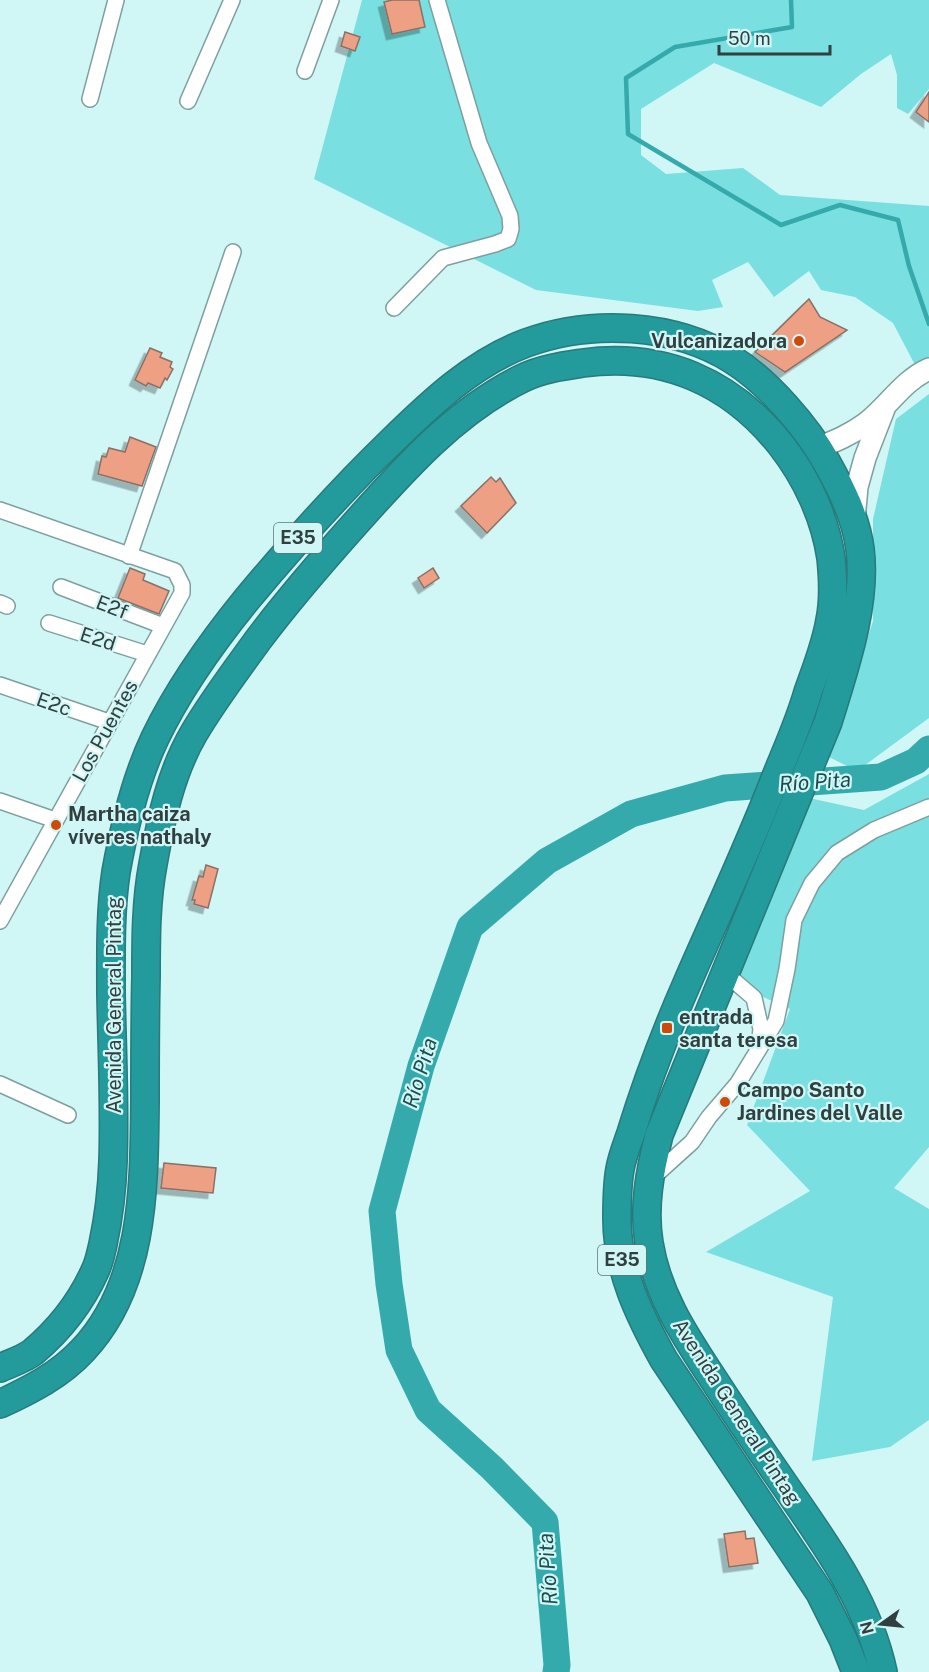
<svg xmlns="http://www.w3.org/2000/svg" width="929" height="1672" font-family="'Public Sans',sans-serif">
	<defs>
		<filter id="shadow"><feDropShadow dx="-5.5" dy="5.5" stdDeviation="0" flood-color="#0004"/></filter>
	</defs>
	<rect width="100%" height="100%" fill="#d1f6f6"/>
	<g fill="#7adfe0">
		<polygon points="362,0 929,0 929,89 908,114 897,108 897,75 891,54 861,74 821,107 714,63 641,109 641,155 666,174 743,168 780,195 929,206 929,363 914,363 893,323 855,297 821,290 809,271 774,297 748,262 712,280 723,307 698,311 536,290 314,179"/>
		<polygon points="929,394 929,718 857,771 829,757 873,621 873,519 896,419"/>
		<polygon points="929,774 929,1147 894,1188 929,1209 929,1420 890,1447 812,1461 833,1297 706,1252 810,1191 747,1125 790,1009 729,982 809,798 864,810"/>
	</g>
	<g fill="none" stroke-linecap="round" stroke-linejoin="round">
		<polyline stroke="#35aaac" stroke-width="4.5" points="791,0 792,27 675,47 626,78 628,134 781,225 840,205 898,220 909,266 929,324"/>
		<polyline stroke="#35aaac" stroke-width="27" points="556,1672 557,1665 545,1522 492,1468 428,1410 399,1350 389,1284 382,1211 421,1066 470,927 547,861 631,814 725,788 881,777 916,761 929,749"/>
	</g>
	<g fill="#eea084" stroke="#8b7066" stroke-width="1.5" filter="url(#shadow)">
		<polygon points="392,0 419,0 425,27 392,34 384,2"/>
		<polygon points="345,32 360,37 355,51 341,46"/>
		<polygon points="929,92 929,122 916,112"/>
		<polygon points="809,299 820,317 847,330 785,372 755,352"/>
		<polygon points="150,348 162,353 160,357 172,362 170,367 173,369 167,380 165,378 160,388 148,383 146,386 135,380"/>
		<polygon points="130,437 156,447 142,486 98,474 102,456 106,457 109,448 125,452"/>
		<polygon points="491,477 496,482 500,478 516,503 487,533 461,506"/>
		<polygon points="130,568 145,574 143,580 169,591 159,614 118,598"/>
		<polygon points="433,568 439,578 424,588 418,578"/>
		<polygon points="206,865 218,869 208,908 194,904 195,900 192,900 199,876 203,877"/>
		<polygon points="164,1163 216,1168 213,1193 161,1188"/>
		<polygon points="745,1531 746,1539 754,1538 758,1563 729,1567 724,1534"/>
	</g>
	<g fill="none" stroke-linecap="round" stroke-linejoin="round">
		<defs>
			<g id="street">
				<polyline points="305,71 331,0"/>
				<polyline points="90,99 116,0"/>
				<polyline points="188,101 232,0"/>
				<polyline points="394,308 443,258 495,244 508,239 511,229 510,216 479,143 437,0"/>
				<polyline points="0,510 175,571 182,585 182,593 0,921"/>
				<polyline points="129,556 233,252"/>
				<polyline points="61,587 163,626"/>
				<polyline points="0,603 7,606"/>
				<polyline points="49,623 147,654"/>
				<polyline points="0,685 109,722"/>
				<polyline points="0,801 55,820"/>
				<polyline points="725,973 754,998 761,1029 759,1046"/>
				<polyline points="0,1084 68,1115"/>
				<polyline points="651,1179 692,1142 709,1117 738,1083 776,1021 787,969 794,920 812,883 837,853 874,830 929,807"/>
			</g>
			<g id="secondary">
				<path d="M818,448C835,441 850,435 865,424C888,407 902,381 929,369"/>
				<polyline points="854,520 857,487 865,458 884,409"/>
			</g>
			<g id="highway">
				<path d="M0,1368C11,1363 24,1359 33,1352C59,1330 81,1302 95,1271C99,1263 101,1253 103,1244C109,1216 112,1190 113,1161C115,1105 112,1050 111,993C111,953 110,912 116,872C124,827 135,780 155,738C179,688 212,642 247,599C293,544 340,491 392,441C432,402 473,363 526,343C591,319 674,323 733,360C768,382 807,427 827,463C842,490 856,518 860,549C867,605 844,669 828,722L659,1135C650,1171 643,1207 649,1243C657,1293 683,1333 710,1374C734,1411 759,1448 784,1484C824,1542 868,1601 883,1672"/>
				<path d="M0,1404C30,1390 60,1375 83,1350C145,1284 144,1186 145,1101C145,1059 145,1018 146,976C146,938 146,901 153,864C161,819 171,772 194,733C212,702 237,669 258,640C288,600 321,562 354,525C404,469 455,411 523,378C541,369 563,366 583,363C663,352 731,382 781,445C806,477 825,517 831,558C833,577 834,601 830,620C826,645 816,669 808,692C800,720 788,747 777,774C750,844 718,912 688,981C666,1031 647,1081 631,1133C627,1145 622,1157 620,1169C617,1185 617,1203 617,1219C617,1270 640,1317 664,1360L820,1593L843,1639L856,1672"/>
			</g>
		</defs>
		<use href="#street" stroke="#7da09f" stroke-width="18"/>
		<use href="#secondary" stroke="#7da09f" stroke-width="24"/>
		<use href="#highway" stroke="#287a7b" stroke-width="30"/>
		<use href="#street" stroke="#fff" stroke-width="15"/>
		<use href="#secondary" stroke="#fff" stroke-width="21"/>
		<use href="#highway" stroke="#239a9b" stroke-width="27"/>
	</g>
	<g fill="#cf4908" stroke="#d1f6f6" stroke-width="2">
		<circle cx="799" cy="341" r="6"/>
		<circle cx="56" cy="825" r="6"/>
		<rect x="661" y="1022" width="12" height="12" rx="3"/>
		<circle cx="725" cy="1102" r="6"/>
	</g>
	<g text-anchor="middle" stroke-width="4.5" stroke-linejoin="round" paint-order="stroke">
		<g fill="#d1f6f6" stroke="#607676" stroke-width="1.5">
			<rect x="274" y="523" width="48" height="30" rx="4.5"/>
			<rect x="598" y="1245" width="48" height="30" rx="4.5"/>
		</g>
		<g font-size="18" font-weight="bold" fill="#303f3f">
			<text x="298" y="544">E35</text>
			<text x="622" y="1266">E35</text>
		</g>
		<g font-size="20" font-weight="bold" fill="#303f3f" stroke="#d1f6f6" text-anchor="start">
			<text x="787" y="348" text-anchor="end">Vulcanizadora</text>
			<text x="68" y="821">Martha caiza<tspan x="68" dy="23">víveres nathaly</tspan></text>
			<text x="679" y="1024">entrada<tspan x="679" dy="23">santa teresa</tspan></text>
			<text x="737" y="1097">Campo Santo<tspan x="737" dy="23">Jardines del Valle</tspan></text>
		</g>
		<g font-size="20" fill="#303f3f" stroke="#d1f6f6">
			<text transform="translate(112 607) rotate(21)" y="7">E2f</text>
			<text transform="translate(98 639) rotate(18)" y="7">E2d</text>
			<text transform="translate(54 704) rotate(19)" y="7">E2c</text>
			<text transform="translate(105 731) rotate(-61)" y="7">Los Puentes</text>
			<text transform="translate(114 1005) rotate(-90)" y="7">Avenida General Pintag</text>
			<text transform="translate(737 1412) rotate(57)" y="7">Avenida General Pintag</text>
		</g>
		<g font-size="21" font-style="italic" fill="#1c4d4e" stroke="#d1f6f6">
			<text transform="translate(815 782) rotate(-4)" y="7">Río Pita</text>
			<text transform="translate(420 1073) rotate(-73)" y="7">Río Pita</text>
			<text transform="translate(548 1569) rotate(-94)" y="7">Río Pita</text>
		</g>
	</g>
	<g transform="translate(881 1624) rotate(255)" stroke="#d1f6f6" stroke-width="4.5" paint-order="stroke">
	<path d="M0-4.5L10 22L0 15L-10 22Z" fill="#303f3f"/>
	<text y="-9" font-size="16" font-weight="bold" text-anchor="middle" fill="#303f3f">N</text>
	</g>
	<path d="M719 45v9h111v-9" fill="none" stroke="#303f3f" stroke-width="3"/>
	<text x="728" y="45" font-size="18" fill="#303f3f" stroke="#d1f6f6" stroke-width="4.5" paint-order="stroke">50 m</text>
</svg>
